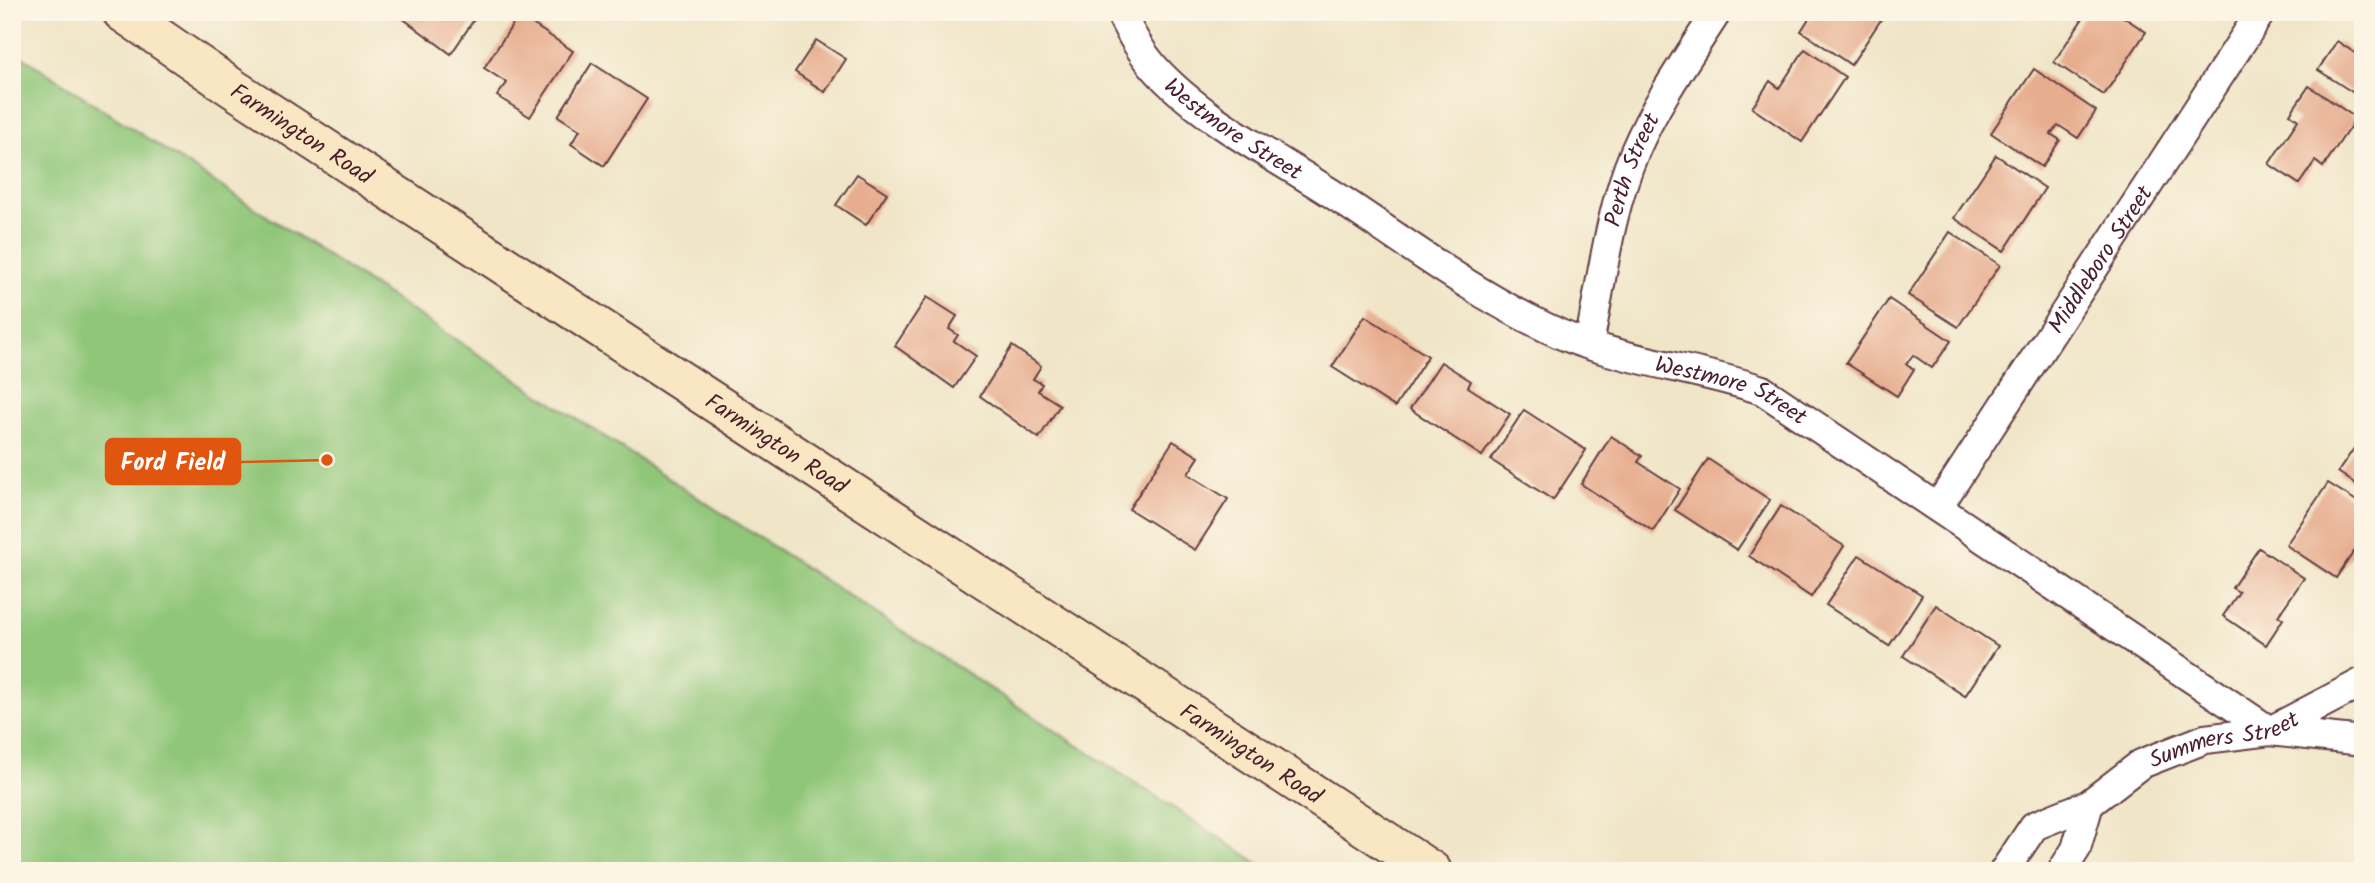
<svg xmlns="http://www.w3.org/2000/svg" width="2375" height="883" font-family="Kalam,sans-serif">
	<rect width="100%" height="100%" fill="#fcf5e5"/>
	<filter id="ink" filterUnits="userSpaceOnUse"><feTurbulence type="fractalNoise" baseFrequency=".0143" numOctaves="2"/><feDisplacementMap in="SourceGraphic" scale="14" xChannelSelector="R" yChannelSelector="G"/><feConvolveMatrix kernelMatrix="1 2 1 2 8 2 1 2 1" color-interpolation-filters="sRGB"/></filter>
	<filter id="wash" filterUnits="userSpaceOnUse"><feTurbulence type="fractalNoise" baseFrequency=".00686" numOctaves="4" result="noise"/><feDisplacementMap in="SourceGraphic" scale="28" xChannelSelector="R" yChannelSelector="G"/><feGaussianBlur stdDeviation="1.57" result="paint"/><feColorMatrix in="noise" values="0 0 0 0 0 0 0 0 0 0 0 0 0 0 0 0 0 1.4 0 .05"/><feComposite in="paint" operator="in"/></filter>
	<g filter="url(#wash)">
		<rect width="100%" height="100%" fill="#f0e5c7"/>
		<polygon fill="#8fc678" stroke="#6c7252" stroke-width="2" points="12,50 1270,871 12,871"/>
		<g id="blocks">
			<g fill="#e7ad8f">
				<polygon points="394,12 479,12 451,54"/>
				<polygon points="1813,12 1886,12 1851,65 1801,31"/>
				<polygon points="2087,12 2116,12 2146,32 2104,95 2054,62"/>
				<polygon points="519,15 573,51 530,117 497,96 507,83 484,68"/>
				<polygon points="816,40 846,59 825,92 795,72"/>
				<polygon points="2337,41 2361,57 2363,54 2363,99 2318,70"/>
				<polygon points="1805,49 1845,77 1802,142 1752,108 1770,81 1779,88"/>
				<polygon points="592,63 647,99 604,166 571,144 580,130 558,116"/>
				<polygon points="2034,69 2096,111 2078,138 2058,125 2051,134 2060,140 2042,167 1991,133"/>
				<polygon points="2309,86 2356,118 2323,167 2315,161 2299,184 2269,164 2298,120 2290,114"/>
				<polygon points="1996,155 2045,188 2004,251 1954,218"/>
				<polygon points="857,174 887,193 866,225 836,205"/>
				<polygon points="1950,232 2000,265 1958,327 1908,295"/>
				<polygon points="927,297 957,316 949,329 958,335 954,341 976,356 954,388 895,346"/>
				<polygon points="1889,299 1951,341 1932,368 1913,355 1906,364 1914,369 1897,396 1846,363"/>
				<polygon points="1365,316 1428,356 1395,407 1332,367"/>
				<polygon points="1012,346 1041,366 1033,379 1042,384 1038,391 1060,405 1039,438 980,396"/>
				<polygon points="1441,362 1471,381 1468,387 1510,414 1482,456 1410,409"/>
				<polygon points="1524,410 1586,450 1553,500 1491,460"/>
				<polygon points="2363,435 2363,489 2338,472"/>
				<polygon points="1611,436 1642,456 1638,462 1680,489 1653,531 1581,484"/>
				<polygon points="1173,441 1199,457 1188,474 1228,499 1195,550 1129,509"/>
				<polygon points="1708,459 1770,500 1737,550 1675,510"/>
				<polygon points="2328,483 2363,505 2363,538 2336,578 2286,545"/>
				<polygon points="1781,506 1844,546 1811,597 1749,556"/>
				<polygon points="2259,548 2304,578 2278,616 2283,619 2266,645 2223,616 2239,592 2232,588"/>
				<polygon points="1859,555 1922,595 1889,646 1826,605"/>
				<polygon points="1936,605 1998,646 1965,696 1903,656"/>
			</g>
		</g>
	</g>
	<g filter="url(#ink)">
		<use href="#blocks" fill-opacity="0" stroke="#633d42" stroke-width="2"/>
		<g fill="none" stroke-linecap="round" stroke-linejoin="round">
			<defs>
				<g id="minor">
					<path id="s1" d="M1120,12C1129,31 1140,51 1154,67C1199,118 1274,156 1331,193C1401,239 1471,292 1547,328C1614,361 1692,366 1762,390L2270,731L2363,741"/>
					<path id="s2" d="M1589,344C1602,280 1609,212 1635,151C1656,102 1688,57 1717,12"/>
					<path id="s3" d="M1938,507L2261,12"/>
					<path id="s4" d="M2004,871L2034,826L2089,804L2141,764L2205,739L2270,731L2363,682"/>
					<polyline points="2062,871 2076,849 2089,804"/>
				</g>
				<g id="secondary">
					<path id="s5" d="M122,12L231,87L1432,871"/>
				</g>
			</defs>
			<use href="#minor" stroke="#633d42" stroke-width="32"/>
			<use href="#secondary" stroke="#633d42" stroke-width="42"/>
			<use href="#minor" stroke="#fff" stroke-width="28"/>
			<use href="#secondary" stroke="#f9e7c3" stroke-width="38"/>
		</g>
	</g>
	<g text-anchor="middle" stroke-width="6" stroke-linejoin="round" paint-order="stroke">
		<g font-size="23" fill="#4a1f2b" stroke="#fcf5e5">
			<text dy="8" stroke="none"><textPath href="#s1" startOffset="166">Westmore Street</textPath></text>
			<text dy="8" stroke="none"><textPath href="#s5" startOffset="217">Farmington Road</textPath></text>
			<text dy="8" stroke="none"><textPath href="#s2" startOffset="180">Perth Street</textPath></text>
			<text dy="8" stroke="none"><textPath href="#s3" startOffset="296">Middleboro Street</textPath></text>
			<text dy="8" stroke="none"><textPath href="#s1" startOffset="733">Westmore Street</textPath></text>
			<text dy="8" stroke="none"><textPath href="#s5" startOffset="784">Farmington Road</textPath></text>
			<text dy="8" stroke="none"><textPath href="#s4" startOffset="266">Summers Street</textPath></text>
			<text dy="8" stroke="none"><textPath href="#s5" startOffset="1351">Farmington Road</textPath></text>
		</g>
	</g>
	<path fill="none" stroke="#e0560e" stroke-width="2.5" d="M327 460L240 462"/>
	<circle fill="#e0560e" stroke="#fcf5e5" stroke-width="2.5" cx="327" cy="460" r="7"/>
	<rect fill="#e0560e" stroke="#e0560e" stroke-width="2.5" x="106" y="439" width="134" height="45" rx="7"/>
	<g font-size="24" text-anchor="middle" font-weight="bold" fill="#fff">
		<text x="173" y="470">Ford Field</text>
	</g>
	<rect width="2375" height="883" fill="none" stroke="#fcf5e5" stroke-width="42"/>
</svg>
